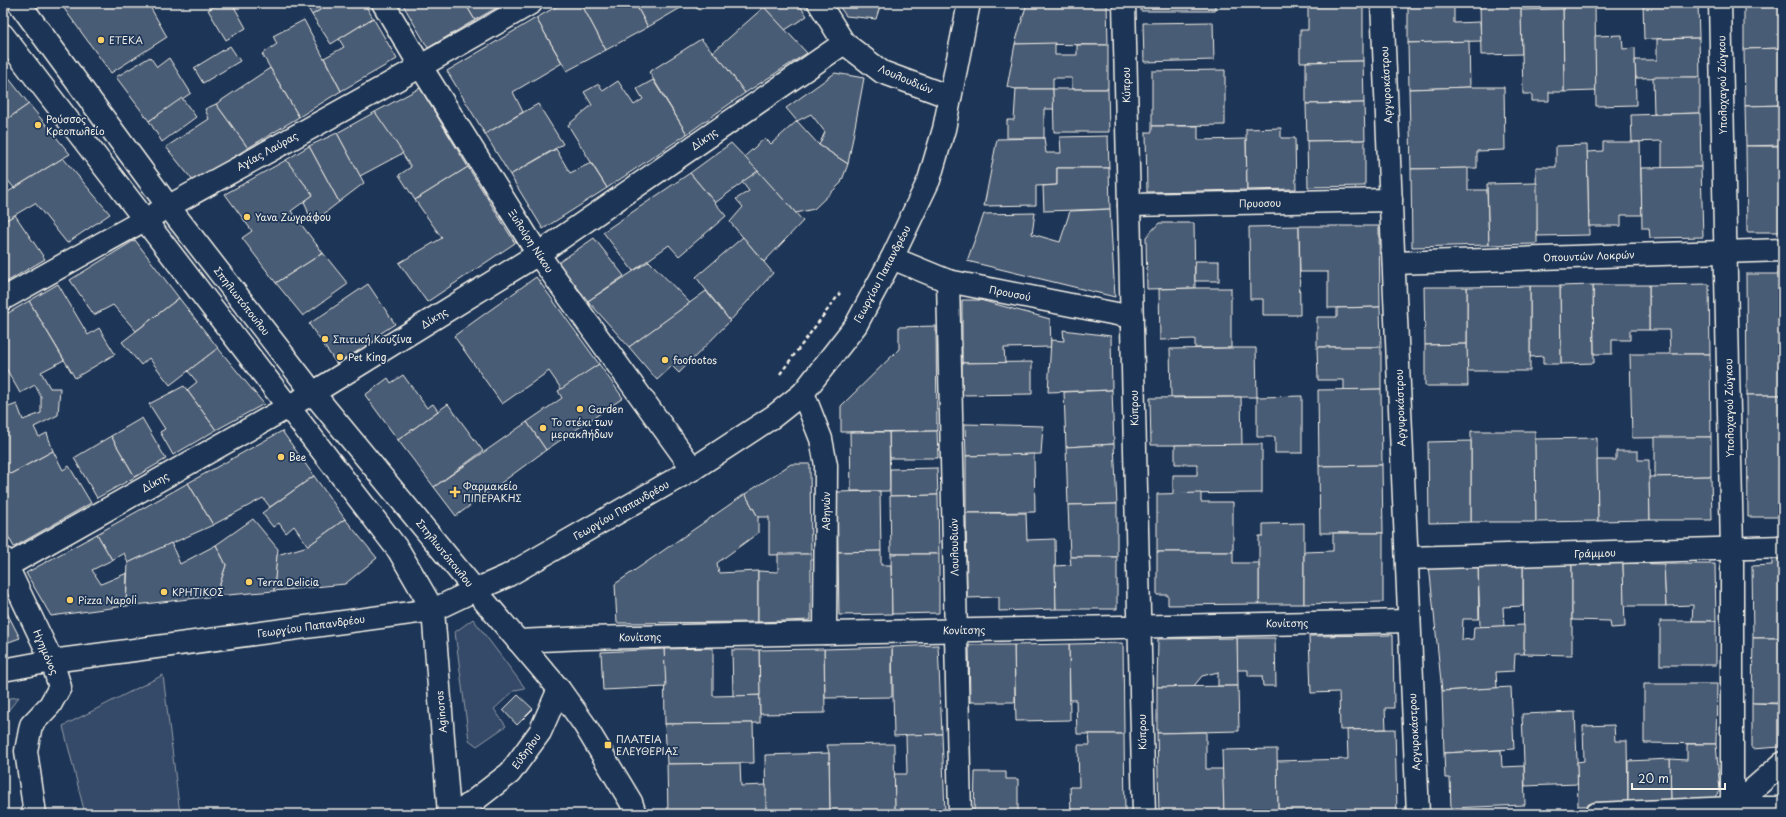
<svg xmlns="http://www.w3.org/2000/svg" width="1786" height="817" font-family="'Playpen Sans',sans-serif">
	<rect width="100%" height="100%" fill="#1d3557"/>
	<filter id="ink" filterUnits="userSpaceOnUse"><feTurbulence type="fractalNoise" baseFrequency=".025" numOctaves="2"/><feDisplacementMap in="SourceGraphic" scale="8" xChannelSelector="R" yChannelSelector="G"/><feConvolveMatrix kernelMatrix="1 2 1 2 8 2 1 2 1" color-interpolation-filters="sRGB"/></filter>
	<g filter="url(#ink)">
		<g fill="#354a67" stroke="#949ea8">
			<polygon points="473,619 525,688 515,690 494,709 506,726 477,746 469,740 455,632"/>
			<polygon points="163,675 180,814 85,814 63,726"/>
			<polygon points="19,697 3,717 3,699"/>
		</g>
		<g fill="#485b74" stroke="#f4f1e8">
			<polygon points="60,3 148,3 167,37 111,73"/>
			<polygon points="220,3 232,3 246,28 226,40 208,10"/>
			<polygon points="305,3 331,3 312,15"/>
			<polygon points="331,3 364,3 373,18 331,44 312,15"/>
			<polygon points="402,3 465,3 475,20 428,48"/>
			<polygon points="465,3 505,3 475,20"/>
			<polygon points="563,3 581,3 606,50 567,71 536,18"/>
			<polygon points="581,3 635,3 648,27 606,50"/>
			<polygon points="635,3 689,3 648,27"/>
			<polygon points="691,3 712,3 699,10"/>
			<polygon points="760,3 798,3 807,16 785,30"/>
			<polygon points="837,3 881,3 876,19 846,16"/>
			<polygon points="1027,3 1107,3 1108,45 1015,44"/>
			<rect x="1141" y="3" width="74" height="8"/>
			<polygon points="1296,3 1363,3 1363,5 1296,6"/>
			<polygon points="1480,3 1521,3 1522,54 1481,55"/>
			<polygon points="1563,3 1595,3 1596,91 1564,92"/>
			<polygon points="1643,3 1698,3 1699,38 1644,39"/>
			<polygon points="1744,3 1783,3 1783,48 1744,49"/>
			<polygon points="1363,5 1363,61 1300,62 1300,30 1308,30 1308,6"/>
			<polygon points="1408,5 1454,5 1454,23 1480,22 1481,41 1408,43"/>
			<polygon points="764,7 807,53 745,93 724,64 713,52"/>
			<polygon points="1563,9 1564,92 1549,92 1549,101 1532,101 1532,94 1523,94 1521,10"/>
			<polygon points="373,18 397,59 341,91 324,58 344,47 339,39"/>
			<polygon points="536,18 562,63 513,92 523,112 485,134 447,71"/>
			<polygon points="304,20 341,91 299,117 262,54 277,44 273,36"/>
			<polygon points="1213,22 1214,60 1144,62 1143,23"/>
			<polygon points="1622,35 1623,49 1635,48 1636,105 1596,106 1595,36"/>
			<polygon points="1699,38 1700,77 1636,78 1635,60 1657,60 1657,39"/>
			<polygon points="701,39 724,64 745,93 687,134 649,72"/>
			<polygon points="1469,41 1470,87 1409,89 1408,43"/>
			<polygon points="1055,43 1055,55 1077,55 1077,45 1108,45 1108,89 1072,89 1072,78 1053,78 1053,89 1016,89 1007,87 1015,44"/>
			<polygon points="230,46 240,61 203,83 194,68"/>
			<polygon points="1783,48 1783,105 1745,106 1744,49"/>
			<polygon points="150,57 157,67 169,58 191,93 149,121 116,77"/>
			<polygon points="1363,61 1364,103 1306,104 1306,62"/>
			<polygon points="270,68 299,117 248,148 216,104"/>
			<polygon points="1225,70 1225,125 1152,126 1152,71"/>
			<polygon points="3,71 29,104 3,122"/>
			<polygon points="835,73 864,78 848,164 819,145 825,132 811,114 797,121 786,108"/>
			<polygon points="1653,77 1700,77 1700,113 1654,114"/>
			<polygon points="653,80 687,134 607,188 568,125 592,105 584,92 599,84 603,91 618,81 634,105 643,99 637,89"/>
			<polygon points="1470,87 1504,87 1505,150 1477,151 1477,168 1411,169 1409,89"/>
			<polygon points="420,88 468,167 415,200 399,175 411,167 375,112"/>
			<polygon points="1016,89 1053,89 1054,109 1044,109 1044,138 1007,138 1007,120 1014,120"/>
			<polygon points="1053,89 1108,89 1109,132 1054,132"/>
			<polygon points="182,98 196,117 162,142 149,121"/>
			<polygon points="1364,103 1365,140 1307,141 1306,104"/>
			<polygon points="29,104 70,154 14,188 3,174 3,122"/>
			<polygon points="216,104 248,148 194,182 166,147 209,119 205,109"/>
			<polygon points="538,104 563,144 510,175 485,134"/>
			<polygon points="1783,105 1783,145 1746,146 1745,106"/>
			<polygon points="375,112 403,153 360,176 337,133"/>
			<polygon points="1700,113 1701,167 1662,168 1662,141 1632,142 1631,115"/>
			<polygon points="797,121 819,145 848,164 841,183 814,209 796,213 744,157 765,138 771,144"/>
			<polygon points="1152,126 1198,126 1198,140 1246,139 1247,190 1147,192 1146,132 1152,132"/>
			<polygon points="1281,128 1281,138 1295,138 1296,189 1247,190 1246,129"/>
			<polygon points="337,133 364,183 339,202 309,146"/>
			<polygon points="1108,136 1109,168 1057,168 1057,185 1036,186 1036,205 984,206 997,139 1044,138 1046,153 1061,153 1060,137"/>
			<polygon points="1365,140 1365,186 1308,187 1307,141"/>
			<polygon points="1603,142 1640,142 1642,215 1621,215 1621,226 1589,226 1587,152 1603,151"/>
			<polygon points="731,143 758,171 715,203 690,173"/>
			<polygon points="1587,145 1589,235 1537,236 1536,167 1556,167 1556,146"/>
			<polygon points="309,146 339,202 312,223 304,201 313,195 286,160"/>
			<polygon points="1746,146 1780,146 1780,171 1783,171 1783,232 1747,232"/>
			<polygon points="556,149 570,173 591,163 607,188 543,229 510,175"/>
			<polygon points="63,158 110,214 67,243 35,203 3,222 3,195"/>
			<polygon points="286,160 313,195 291,211 323,253 276,283 242,238 252,231 225,194"/>
			<polygon points="468,167 515,243 427,302 399,263 442,238 415,200"/>
			<polygon points="1701,167 1703,237 1650,238 1649,228 1642,228 1641,168"/>
			<polygon points="1057,168 1109,168 1110,209 1044,211 1043,186 1057,185"/>
			<polygon points="1468,168 1468,190 1487,190 1489,245 1412,247 1411,169"/>
			<polygon points="758,171 803,221 764,262 730,222 743,207 736,199 749,191 742,182"/>
			<polygon points="690,173 726,216 679,256 669,245 633,271 603,232"/>
			<polygon points="1537,183 1537,244 1489,245 1487,184"/>
			<polygon points="1110,209 1115,297 967,261 984,214 1035,213 1032,234 1060,242 1070,211"/>
			<polygon points="15,215 45,259 3,284 3,222"/>
			<polygon points="1159,223 1194,223 1195,288 1147,289 1146,237"/>
			<polygon points="1299,226 1300,315 1263,315 1263,299 1250,299 1249,227"/>
			<polygon points="1299,226 1379,226 1380,307 1328,308 1328,272 1300,272"/>
			<polygon points="743,237 773,273 730,321 696,277"/>
			<polygon points="594,238 624,276 588,301 558,263"/>
			<polygon points="135,240 179,298 136,331 113,305 94,315 70,280"/>
			<polygon points="323,253 348,284 303,316 276,283"/>
			<polygon points="649,261 690,303 629,347 588,301"/>
			<rect x="1195" y="261" width="24" height="20"/>
			<polygon points="1746,274 1783,274 1783,395 1747,395"/>
			<polygon points="536,277 599,364 562,390 549,371 502,404 454,336"/>
			<polygon points="58,284 88,335 99,328 115,354 75,378 29,301"/>
			<polygon points="368,284 395,324 378,335 382,341 341,370 309,324"/>
			<polygon points="1709,284 1710,354 1670,354 1669,330 1649,330 1649,285"/>
			<polygon points="1593,285 1649,285 1649,330 1630,330 1630,340 1612,340 1612,354 1594,354"/>
			<polygon points="1593,285 1594,363 1561,364 1560,286"/>
			<polygon points="1530,286 1560,286 1561,364 1543,364 1543,356 1530,357"/>
			<polygon points="1530,286 1530,371 1467,371 1467,287"/>
			<polygon points="1424,287 1467,287 1467,344 1425,345"/>
			<polygon points="1195,288 1231,288 1231,348 1195,348 1195,339 1160,340 1159,289"/>
			<polygon points="706,291 730,321 679,373 672,366 657,380 629,347"/>
			<polygon points="179,298 218,348 170,385 149,358 141,365 122,342"/>
			<polygon points="962,300 980,300 1050,319 1051,347 1004,348 1005,363 962,363"/>
			<polygon points="29,301 64,360 41,372 50,388 60,388 58,415 34,427 39,437 47,433 53,451 3,478 3,409 17,404 23,420 41,413 41,397 35,385 20,393 3,363 3,316"/>
			<polygon points="1380,307 1381,347 1317,347 1317,317 1337,317 1337,308"/>
			<polygon points="936,326 937,431 841,432 841,406 899,349 899,327"/>
			<polygon points="1063,330 1111,336 1112,390 1048,392 1051,340 1064,341"/>
			<polygon points="1467,344 1468,386 1425,386 1425,345"/>
			<polygon points="1317,347 1381,347 1381,389 1344,390 1344,380 1318,380"/>
			<polygon points="218,348 264,404 216,430 187,390 197,382 188,371"/>
			<polygon points="1231,348 1256,348 1257,397 1171,397 1170,349"/>
			<polygon points="1630,354 1710,354 1711,437 1632,438"/>
			<polygon points="1032,362 1032,394 962,395 962,363"/>
			<polygon points="599,364 623,398 546,450 527,422 562,398 558,391"/>
			<polygon points="403,375 427,408 433,404 438,411 398,440 365,395 388,378 391,383"/>
			<polygon points="184,386 216,430 173,455 160,432 165,429 149,404"/>
			<polygon points="1381,389 1382,465 1319,466 1318,390"/>
			<polygon points="1112,390 1114,444 1066,447 1064,392"/>
			<polygon points="1747,395 1783,395 1783,517 1748,517"/>
			<polygon points="1302,396 1302,453 1275,453 1275,437 1257,437 1257,397"/>
			<polygon points="1241,397 1242,445 1151,445 1150,398"/>
			<polygon points="448,404 483,451 434,487 398,440"/>
			<polygon points="142,418 166,459 135,477 111,436"/>
			<polygon points="527,422 546,450 456,516 434,487"/>
			<polygon points="965,424 1043,426 1041,454 966,456"/>
			<polygon points="282,431 314,476 270,507 263,498 213,525 188,483"/>
			<polygon points="937,431 938,458 890,458 889,432"/>
			<polygon points="1471,431 1535,431 1536,522 1471,522"/>
			<polygon points="850,432 889,432 890,491 851,491"/>
			<polygon points="111,436 135,477 97,498 74,458"/>
			<polygon points="1655,437 1711,437 1711,476 1655,477"/>
			<polygon points="1597,438 1598,521 1536,522 1535,439"/>
			<polygon points="1471,441 1471,522 1429,523 1428,442"/>
			<polygon points="1114,444 1117,504 1068,505 1066,447"/>
			<polygon points="1262,444 1262,493 1173,494 1173,475 1197,475 1197,464 1175,464 1175,445"/>
			<polygon points="53,451 63,470 69,466 91,503 14,547 3,527 3,478"/>
			<polygon points="1616,451 1638,451 1638,460 1649,460 1650,520 1598,521 1597,460 1616,460"/>
			<polygon points="1034,454 1035,512 966,513 966,456"/>
			<polygon points="791,464 810,464 811,554 769,555 769,517 758,517 745,494"/>
			<polygon points="1382,465 1383,533 1320,533 1319,466"/>
			<polygon points="937,468 938,495 890,496 890,469"/>
			<polygon points="314,476 345,519 308,546 294,526 286,533 279,523 273,527 262,513"/>
			<polygon points="1711,476 1712,520 1650,520 1649,477"/>
			<polygon points="188,483 213,525 128,563 124,553 112,560 97,534"/>
			<polygon points="880,491 881,551 838,552 837,492"/>
			<polygon points="1201,493 1201,502 1233,502 1233,552 1157,552 1157,494"/>
			<polygon points="745,494 758,517 758,533 717,563 719,573 758,571 758,622 617,623 615,584"/>
			<polygon points="938,495 939,554 891,554 890,496"/>
			<polygon points="1117,504 1117,557 1070,557 1068,505"/>
			<polygon points="966,513 1026,513 1027,540 1055,539 1056,609 999,611 999,597 967,598"/>
			<polygon points="253,519 278,549 274,591 216,596 226,565 216,545"/>
			<polygon points="345,519 377,558 345,584 274,591 277,555 308,546"/>
			<polygon points="1304,523 1304,604 1259,604 1259,536 1263,536 1263,524"/>
			<polygon points="1333,533 1383,533 1383,602 1304,604 1304,552 1333,551"/>
			<polygon points="97,534 112,560 92,570 101,584 127,573 126,606 51,616 26,573"/>
			<polygon points="171,543 180,564 216,545 226,565 216,596 126,606 128,563"/>
			<polygon points="881,551 881,565 891,565 892,614 839,615 838,552"/>
			<polygon points="1157,552 1233,552 1233,563 1259,563 1259,604 1168,605 1168,595 1157,595"/>
			<polygon points="1772,553 1783,553 1783,638 1753,638 1752,566 1772,565"/>
			<polygon points="778,554 811,554 811,620 758,622 758,571 778,572"/>
			<polygon points="891,554 939,554 939,613 892,614"/>
			<polygon points="1070,557 1117,557 1117,609 1056,609 1055,566 1071,565"/>
			<polygon points="1523,563 1572,563 1572,655 1524,654"/>
			<polygon points="1523,563 1523,606 1503,607 1504,626 1480,627 1478,564"/>
			<polygon points="1572,563 1623,563 1625,627 1611,628 1610,621 1572,620"/>
			<polygon points="1623,563 1664,564 1666,606 1624,606"/>
			<polygon points="1478,564 1479,619 1463,619 1462,640 1473,639 1474,627 1524,625 1524,654 1515,654 1514,671 1496,672 1497,688 1442,691 1429,565"/>
			<polygon points="1664,564 1715,564 1716,621 1692,621 1693,605 1666,606"/>
			<polygon points="3,605 20,638 3,644"/>
			<rect x="1660" y="621" width="56" height="44"/>
			<polygon points="1393,635 1394,708 1385,708 1386,729 1340,730 1339,692 1311,693 1309,636"/>
			<polygon points="1237,638 1275,638 1276,686 1263,686 1262,676 1248,676 1248,670 1237,670"/>
			<polygon points="1237,638 1238,686 1218,686 1218,672 1202,676 1193,687 1157,687 1158,639"/>
			<polygon points="1753,638 1783,638 1783,683 1780,683 1780,703 1752,703"/>
			<polygon points="1123,643 1124,734 1077,734 1076,700 1070,700 1069,644"/>
			<polygon points="1069,644 1070,720 1016,721 1014,645"/>
			<polygon points="938,645 942,734 894,736 892,647"/>
			<polygon points="969,645 1014,645 1015,702 970,702"/>
			<polygon points="892,647 892,697 825,698 824,649"/>
			<polygon points="713,648 713,696 760,695 760,723 665,724 664,649"/>
			<polygon points="664,649 666,687 603,690 601,652"/>
			<polygon points="824,649 825,713 760,714 759,650"/>
			<polygon points="732,650 759,650 760,695 733,696"/>
			<polygon points="1780,683 1783,683 1783,704 1780,703"/>
			<polygon points="1644,684 1717,684 1716,744 1644,743"/>
			<polygon points="1238,686 1239,731 1157,733 1157,687"/>
			<polygon points="1511,687 1514,749 1444,753 1442,691"/>
			<polygon points="518,695 533,709 517,725 503,710"/>
			<polygon points="1752,703 1783,704 1783,744 1780,747 1752,749"/>
			<polygon points="1575,712 1578,784 1525,786 1522,714"/>
			<polygon points="753,723 754,763 667,764 665,724"/>
			<polygon points="1614,725 1615,741 1627,741 1628,805 1578,806 1577,762 1584,761 1583,726"/>
			<polygon points="1395,729 1397,813 1278,814 1277,761 1348,759 1347,730"/>
			<polygon points="1206,732 1206,769 1223,769 1224,814 1159,814 1157,733"/>
			<polygon points="942,734 945,813 895,814 894,774 907,774 906,735"/>
			<polygon points="1089,734 1124,734 1125,814 1071,814 1070,787 1079,787 1078,745 1090,745"/>
			<polygon points="894,744 895,814 830,814 829,753 827,745"/>
			<polygon points="1687,744 1716,744 1720,790 1708,806 1671,805 1670,759 1687,760"/>
			<polygon points="1277,749 1278,814 1224,814 1222,750"/>
			<polygon points="1501,750 1502,767 1524,766 1525,805 1451,808 1450,778 1445,778 1444,753"/>
			<polygon points="829,753 830,814 766,814 765,755"/>
			<polygon points="1670,759 1671,805 1628,805 1628,761"/>
			<polygon points="740,763 741,786 766,785 766,814 668,814 667,764"/>
			<polygon points="975,772 1006,772 1006,779 1018,779 1018,814 974,814"/>
		</g>
		<g fill="none" stroke-linecap="round" stroke-linejoin="round">
			<defs>
				<g id="minor">
					<polyline points="383,3 421,67 538,254 693,469"/>
					<polyline points="819,3 844,43 882,72 950,97"/>
					<polyline points="1124,3 1144,814"/>
					<polyline points="1382,3 1418,814"/>
					<polyline points="1720,3 1732,549 1732,814"/>
					<polyline points="1129,205 1391,200"/>
					<polyline points="892,258 948,281 1132,317"/>
					<polyline points="1394,263 1783,250"/>
					<polyline points="948,281 960,814"/>
					<path d="M3,299C179,199 357,105 531,3"/>
					<polyline points="803,393 821,439 826,465 825,633"/>
					<polyline points="3,558 52,661 60,687 50,705 31,725 26,751 35,814"/>
					<polyline points="1407,558 1783,547"/>
					<polyline points="7,566 313,393 538,254 844,43"/>
					<polyline points="475,590 507,576 693,469 774,416 803,393 856,325 892,258 929,180 944,129 969,3"/>
					<polyline points="518,641 585,638 1409,621"/>
					<polyline points="3,670 52,661 433,610"/>
					<polyline points="1727,812 1783,763"/>
					<polyline points="457,814 510,773 540,732 559,689"/>
					<polyline points="1596,814 1732,808 1783,808"/>
				</g>
				<g id="tertiary">
					<polyline points="19,3 168,206 313,393 475,590 559,689 584,724 631,802 635,814"/>
					<polyline points="3,35 399,551 433,610 449,814"/>
					<polyline points="433,610 475,590"/>
				</g>
			</defs>
			<use href="#minor" stroke="#f4f1e8" stroke-width="25"/>
			<use href="#tertiary" stroke="#f4f1e8" stroke-width="25"/>
			<polyline stroke="#f4f1e8" stroke-width="2.5" stroke-dasharray="4 3" stroke-linecap="butt" points="780,374 840,293"/>
			<use href="#minor" stroke="#1d3557" stroke-width="22"/>
			<use href="#tertiary" stroke="#1d3557" stroke-width="22"/>
		</g>
	</g>
	<g fill="#ffd166" stroke="#1d3557" stroke-width="1.5">
		<circle cx="101" cy="40" r="4"/>
		<circle cx="38" cy="125" r="4"/>
		<circle cx="247" cy="217" r="4"/>
		<circle cx="325" cy="339" r="4"/>
		<circle cx="340" cy="357" r="4"/>
		<circle cx="665" cy="360" r="4"/>
		<circle cx="580" cy="409" r="4"/>
		<circle cx="543" cy="428" r="4"/>
		<circle cx="281" cy="457" r="4"/>
		<path d="M453 486h4v4h4v4h-4v4h-4v-4h-4v-4h4z"/>
		<circle cx="249" cy="582" r="4"/>
		<circle cx="164" cy="592" r="4"/>
		<circle cx="70" cy="600" r="4"/>
		<rect x="604" y="741" width="8" height="8" rx="2"/>
	</g>
	<g text-anchor="middle" stroke-width="3.5" stroke-linejoin="round" paint-order="stroke">
		<g font-size="10" fill="#f4f1e8" stroke="#1d3557" text-anchor="start">
			<text x="109" y="44">ΕΤΕΚΑ</text>
			<text x="46" y="123">Ρούσσος<tspan x="46" dy="12">Κρεοπωλείο</tspan></text>
			<text x="255" y="221">Yava Ζωγράφου</text>
			<text x="333" y="343">Σπιτική Κουζίνα</text>
			<text x="348" y="361">Pet King</text>
			<text x="673" y="364">foofootos</text>
			<text x="588" y="413">Garden</text>
			<text x="551" y="426">Το στέκι των<tspan x="551" dy="12">μερακλήδων</tspan></text>
			<text x="289" y="461">Bee</text>
			<text x="463" y="490">Φαρμακείο<tspan x="463" dy="12">ΠΙΠΕΡΑΚΗΣ</tspan></text>
			<text x="257" y="586">Terra Delicia</text>
			<text x="172" y="596">ΚΡΗΤΙΚΟΣ</text>
			<text x="78" y="604">Pizza Napoli</text>
			<text x="616" y="743">ΠΛΑΤΕΙΑ<tspan x="616" dy="12">ΕΛΕΥΘΕΡΙΑΣ</tspan></text>
		</g>
		<g font-size="10" fill="#f4f1e8" stroke="#1d3557">
			<text transform="translate(906 79) rotate(23)" y="4">Λουλουδιών</text>
			<text transform="translate(1126 85) rotate(-91)" y="4">Κύπρου</text>
			<text transform="translate(1386 85) rotate(-93)" y="4">Αργυροκάστρου</text>
			<text transform="translate(1722 85) rotate(-91)" y="4">Υπολοχαγού Ζώγκου</text>
			<text transform="translate(704 139) rotate(-35)" y="4">Δίκης</text>
			<text transform="translate(267 151) rotate(-29)" y="4">Αγίας Λαύρας</text>
			<text transform="translate(1260 203) rotate(-1)" y="4">Πρυοσου</text>
			<text transform="translate(531 241) rotate(57)" y="4">Ξυλούρη Νίκου</text>
			<text transform="translate(1589 256) rotate(-2)" y="4">Οπουντών Λοκρών</text>
			<text transform="translate(882 274) rotate(-62)" y="4">Γεωργίου Παπανδρέου</text>
			<text transform="translate(1010 293) rotate(11)" y="4">Προυσού</text>
			<text transform="translate(242 301) rotate(52)" y="4">Σπηλιωτόπουλου</text>
			<text transform="translate(434 318) rotate(-32)" y="4">Δίκης</text>
			<text transform="translate(1134 408) rotate(-91)" y="4">Κύπρου</text>
			<text transform="translate(1400 408) rotate(-92)" y="4">Αργυροκάστρου</text>
			<text transform="translate(1729 408) rotate(-91)" y="4">Υπολοχαγού Ζώγκου</text>
			<text transform="translate(155 482) rotate(-30)" y="4">Δίκης</text>
			<text transform="translate(621 510) rotate(-30)" y="4">Γεωργίου Παπανδρέου</text>
			<text transform="translate(826 511) rotate(-90)" y="4">Αθηνών</text>
			<text transform="translate(954 547) rotate(-91)" y="4">Λουλουδιών</text>
			<text transform="translate(445 553) rotate(51)" y="4">Σπηλιωτόπουλου</text>
			<text transform="translate(1595 553) rotate(-2)" y="4">Γράμμου</text>
			<text transform="translate(1287 623) rotate(-1)" y="4">Κονίτσης</text>
			<text transform="translate(311 626) rotate(-8)" y="4">Γεωργίου Παπανδρέου</text>
			<text transform="translate(964 630) rotate(-1)" y="4">Κονίτσης</text>
			<text transform="translate(640 637) rotate(-1)" y="4">Κονίτσης</text>
			<text transform="translate(46 652) rotate(67)" y="4">Ηγημόνος</text>
			<text transform="translate(441 712) rotate(-95)" y="4">Aginoros</text>
			<text transform="translate(1142 732) rotate(-91)" y="4">Κύπρου</text>
			<text transform="translate(1414 732) rotate(-93)" y="4">Αργυροκάστρου</text>
			<text transform="translate(526 751) rotate(-54)" y="4">Εύδηλου</text>
		</g>
	</g>
	<rect width="1786" height="817" fill="none" stroke="#1d3557" stroke-width="16"/>
	<rect x="8" y="8" width="1770" height="801" fill="none" stroke="#f4f1e8" stroke-width="1.5" filter="url(#ink)"/>
	<path d="M1632 783v6h93v-6" fill="none" stroke="#f4f1e8" stroke-width="2"/>
	<text x="1638" y="783" font-size="12" fill="#f4f1e8" stroke="#1d3557" stroke-width="3" paint-order="stroke">20 m</text>
</svg>
